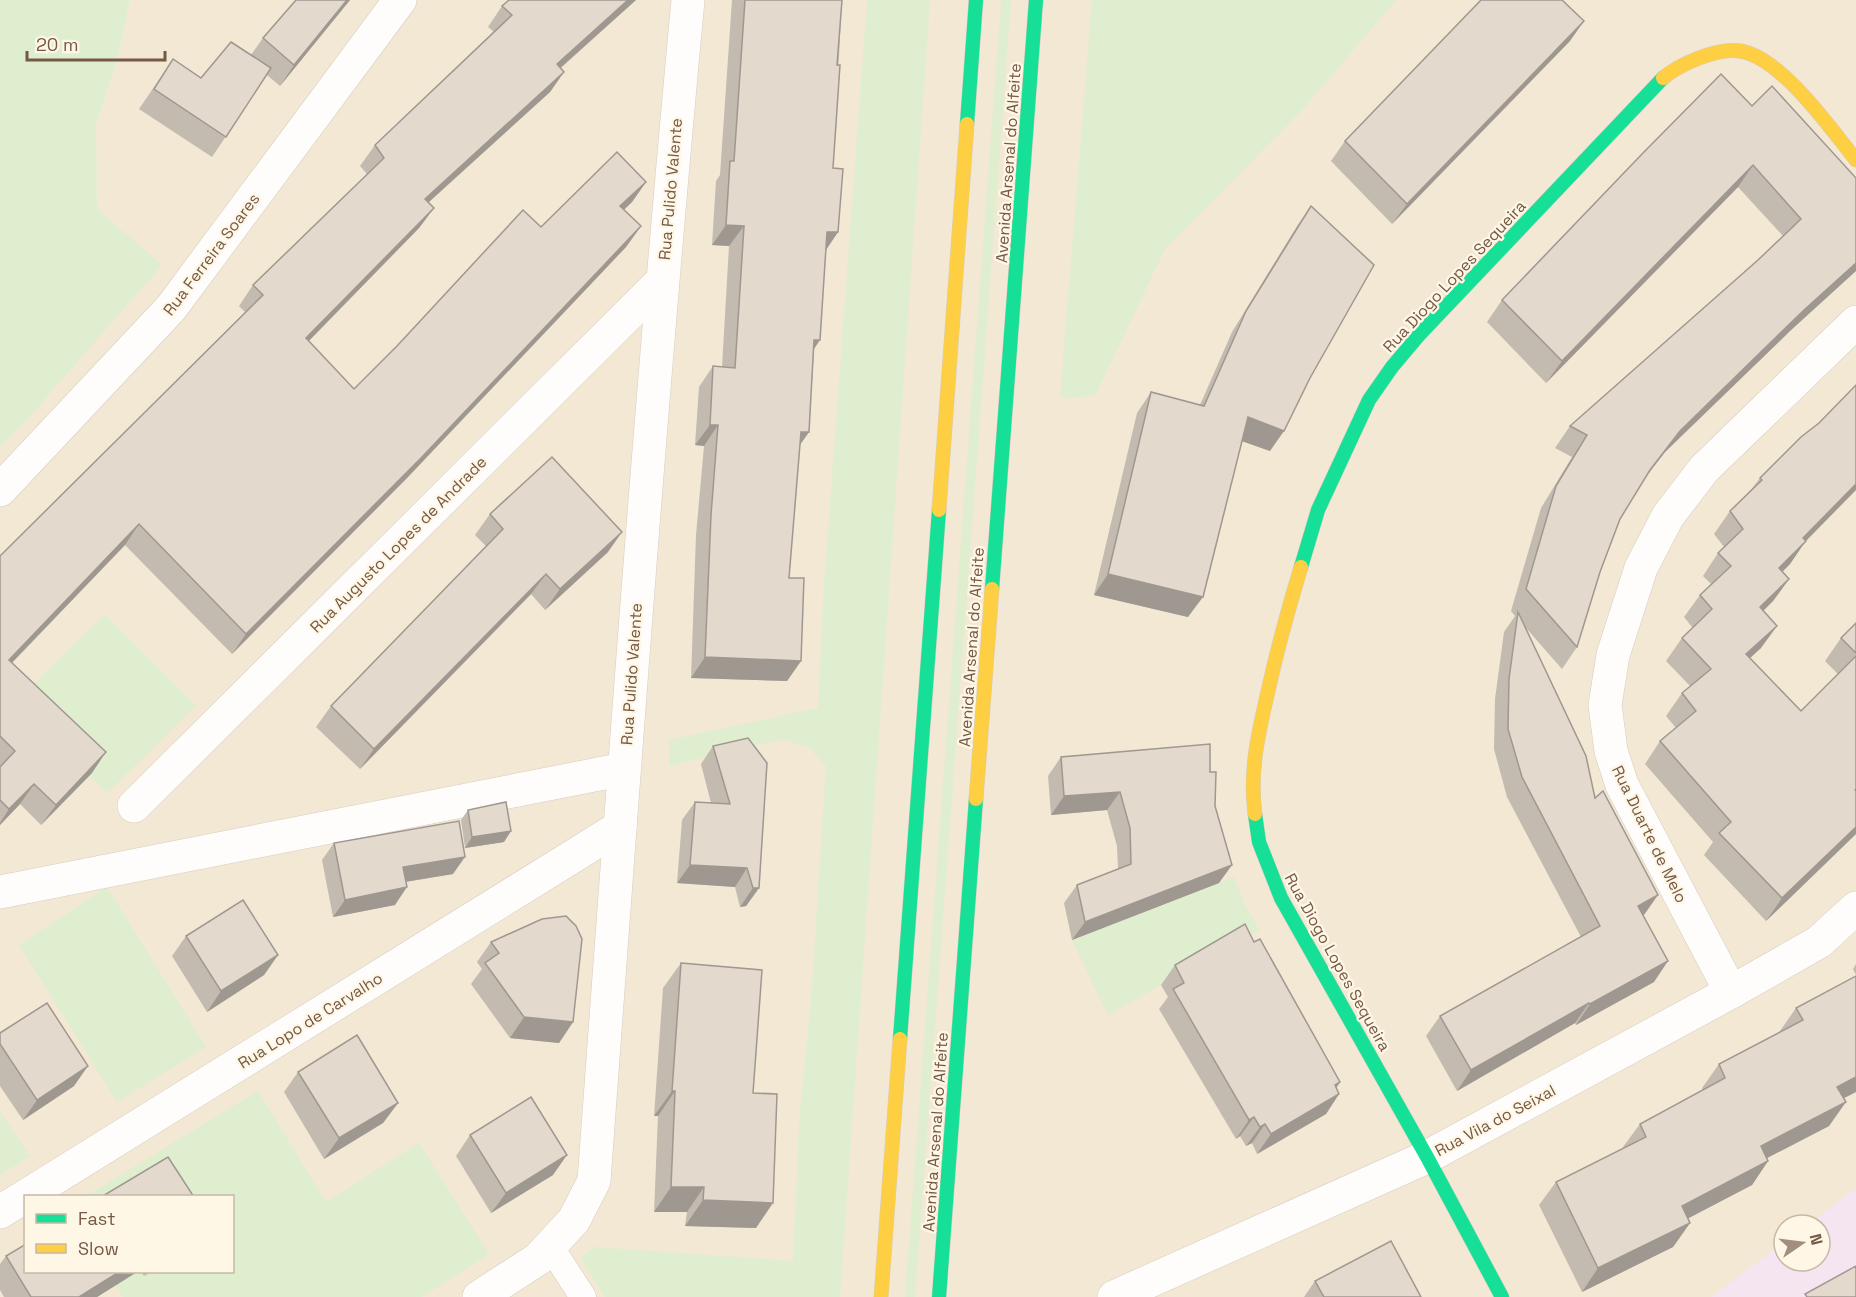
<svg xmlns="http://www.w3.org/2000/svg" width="1856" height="1297" font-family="'Space Grotesk',sans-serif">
	<rect width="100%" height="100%" fill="#f7f1e5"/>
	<path fill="#f3e8d4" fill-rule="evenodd" d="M130,0H1856V1297H0V447L21,426L97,210L96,123L117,62ZM26,1196H232V1272H26ZM1784,1225H1820V1261H1784Z"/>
	<polygon fill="#f4e5f0" points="1856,1188 1856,1297 1711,1297 1784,1242 1784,1261 1820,1261 1820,1225 1807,1225"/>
	<g fill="#dfeece">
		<polygon points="0,0 130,0 117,62 96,123 97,209 162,265 21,426 0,447"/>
		<polygon points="867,0 930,0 840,1297 605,1297 581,1258 594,1247 793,1261 799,1122 811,1000 826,766 809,748 784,739 669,766 669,740 818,708 824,585"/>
		<polygon points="1001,0 1011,0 915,1297 905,1297"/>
		<polygon points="1092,0 1396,0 1305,107 1165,249 1095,396 1060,398"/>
		<polygon points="105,614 196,705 107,793 16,702"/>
		<polygon points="1234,877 1245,905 1259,930 1108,1015 1072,940"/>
		<polygon points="107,887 206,1047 117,1102 19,945"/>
		<polygon points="258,1091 326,1202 419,1143 489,1254 422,1297 123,1297 107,1272 232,1272 232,1196 86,1196"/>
		<polygon points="0,1111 30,1156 0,1175"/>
	</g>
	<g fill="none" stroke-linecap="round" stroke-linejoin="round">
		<defs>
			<polyline id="lane" points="550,1246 583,1297"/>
			<g id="street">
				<polyline points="0,490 171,308 400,0"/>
				<polyline points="134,806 662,281"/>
				<polyline points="0,892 624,769"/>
				<polyline points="1731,992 1622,785 1611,751 1605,705 1613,655 1641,568 1668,516 1704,469 1856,322"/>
				<polyline points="0,1212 620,827"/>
				<path d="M479,1297L538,1259L574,1220L594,1181C623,787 651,393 688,0"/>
				<polyline points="1114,1297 1427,1157 1731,992 1819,942 1856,908"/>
			</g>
			<g id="fast">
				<polyline points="967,124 976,0"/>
				<polyline points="1301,567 1318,510 1369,400 1392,367 1419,335 1663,78"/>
				<polyline points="992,589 1036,0"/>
				<polyline points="1255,814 1259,842 1281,898 1427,1157 1502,1297"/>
				<polyline points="900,1039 939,510"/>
				<polyline points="939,1297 976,799"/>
			</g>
			<g id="slow">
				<path d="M1663,78C1674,69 1686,63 1699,58C1712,53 1727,49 1740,51C1781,57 1831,129 1856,160"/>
				<polyline points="939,510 967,124"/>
				<polyline points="976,799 992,589"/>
				<path d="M1255,814C1249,770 1259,730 1269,687C1278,646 1289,607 1301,567"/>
				<polyline points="881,1297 900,1039"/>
			</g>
		</defs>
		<use href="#lane" stroke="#d6ccc1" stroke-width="27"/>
		<use href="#street" stroke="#d6ccc1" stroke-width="34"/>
		<use href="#fast" stroke="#d6cdc2" stroke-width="15"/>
		<use href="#slow" stroke="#d6cdc2" stroke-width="15"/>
		<use href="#lane" stroke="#fefdfb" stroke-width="26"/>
		<use href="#street" stroke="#fefdfb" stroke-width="33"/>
		<use href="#fast" stroke="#16e098" stroke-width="14"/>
		<use href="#slow" stroke="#ffcf43" stroke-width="14"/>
	</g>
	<g fill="#c3bbb0">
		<polygon points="296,0 350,0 280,86 267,75 212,157 139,109 173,59 201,78 251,55 263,38"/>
		<polygon points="636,0 561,68 564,72 550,92 428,203 434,208 419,228 309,341 354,389 541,227 646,182 632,202 624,210 641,226 626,247 407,478 232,654 125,545 12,663 92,773 41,825 20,804 0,825 0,556 245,312 239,306 253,285 367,174 360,166 375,145 494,32 488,27 502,6"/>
		<polygon points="732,0 842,0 833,168 838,232 826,249 814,350 809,432 800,445 789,578 801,661 787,681 691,678 696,535 704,446 695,445 699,387 713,366 722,367 729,246 712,245 716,181 720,175"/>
		<polygon points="1570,41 1392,224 1331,161 1345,141"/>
		<polygon points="1752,106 1856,178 1789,332 1665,452 1644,479 1620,519 1600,572 1577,647 1562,669 1526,628 1643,916 1654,982 1576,1025 1575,1023 1457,1091 1426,1036 1440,1016 1581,937 1507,797 1494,749 1495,699 1504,632 1515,616 1511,611 1541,508 1572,457 1555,448 1570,426 1758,260 1783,236 1738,187 1546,383 1487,322 1502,300"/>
		<polygon points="1311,206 1270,451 1242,441 1188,617 1094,595 1137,413 1151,392 1200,405 1232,332 1297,226"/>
		<polygon points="1760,478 1805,542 1790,564 1782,572 1789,579 1773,601 1763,611 1761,648 1750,658 1801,711 1838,674 1825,661 1841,638 1856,623 1856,834 1766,921 1704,855 1713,842 1645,764 1660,741 1676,728 1666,716 1682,693 1690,686 1666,661 1682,638 1693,628 1684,617 1700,595 1711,584 1703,576 1718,553 1724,547 1714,534 1730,511 1750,491"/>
		<polygon points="490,514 608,552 545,610 531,594 360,769 316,727 331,706 486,546 475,535"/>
		<polygon points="713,746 759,888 746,906 740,907 735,887 677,883 682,820 695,802 711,803 701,764"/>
		<polygon points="1061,757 1210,772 1215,806 1219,883 1072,940 1064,903 1077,885 1118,869 1117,846 1107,810 1051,815 1048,776"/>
		<polygon points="468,810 511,831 504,842 465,848 461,820"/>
		<polygon points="334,843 453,874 406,882 395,905 333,917 322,860"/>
		<polygon points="186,936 278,955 264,975 207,1012 172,956"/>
		<polygon points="491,942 573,1022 559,1043 510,1038 471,984 482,969 477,962"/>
		<polygon points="1254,942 1340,1082 1336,1088 1339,1094 1326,1114 1257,1154 1252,1143 1246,1146 1240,1136 1236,1139 1159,1009 1168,997 1161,985 1175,965"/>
		<polygon points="681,963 753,1093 756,1228 685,1226 687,1212 654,1212 658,1116 654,1116 663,988"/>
		<polygon points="1856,964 1856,975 1853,969"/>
		<polygon points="1796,1008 1844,1098 1829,1126 1767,1158 1768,1161 1752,1185 1688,1218 1690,1223 1673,1247 1582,1292 1539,1205 1556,1182 1624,1148 1623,1147 1640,1124 1703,1090 1702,1088 1719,1064 1780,1032 1780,1031"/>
		<polygon points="0,1033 74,1086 23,1120 0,1086"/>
		<polygon points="298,1072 398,1103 383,1123 324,1159 284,1092"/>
		<polygon points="470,1135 553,1175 491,1213 456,1156"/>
		<polygon points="6,1256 26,1272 137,1272 97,1297 4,1297 0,1290 0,1264"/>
		<polygon points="141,1272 152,1272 144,1276"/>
		<polygon points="1315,1281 1421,1297 1304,1297"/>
	</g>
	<g fill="#9f9890">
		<polygon points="347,0 350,0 280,86 294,65"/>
		<polygon points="628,0 636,0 542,84 557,64"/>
		<polygon points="1584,21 1570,41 1392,224 1407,204"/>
		<polygon points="564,72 550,92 410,219 425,199"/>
		<polygon points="1753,165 1738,187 1546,383 1562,361"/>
		<polygon points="646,182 632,202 606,226 620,206"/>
		<polygon points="434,208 419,228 292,358 306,338"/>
		<polygon points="726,225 744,226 729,246 712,245"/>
		<polygon points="641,226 626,247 407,478 232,654 246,634"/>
		<polygon points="827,232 838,232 824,253"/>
		<polygon points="1856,263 1856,271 1789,332 1665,452 1635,491 1680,431 1804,310"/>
		<polygon points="814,340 820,340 806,361"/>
		<polygon points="1248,417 1284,431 1270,451 1233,438"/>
		<polygon points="710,425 718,425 704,446 695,445"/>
		<polygon points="801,432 809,432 794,453"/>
		<polygon points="1856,484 1856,490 1805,542 1790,564 1763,591 1779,568 1803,538"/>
		<polygon points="139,524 125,545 0,675 9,660"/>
		<polygon points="622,532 608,552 545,610 560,589"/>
		<polygon points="546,574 531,594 360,769 374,749"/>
		<polygon points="1108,574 1203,597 1188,617 1094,595"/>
		<polygon points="1789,579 1773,601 1744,630 1760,607"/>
		<polygon points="1777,626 1761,648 1730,676 1746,654"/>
		<polygon points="705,657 801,661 787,681 691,678"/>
		<polygon points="106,752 92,773 41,825 56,805"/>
		<polygon points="34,784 20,804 0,825 0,823 9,809"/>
		<polygon points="1120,792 1107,810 1051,815 1064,796"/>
		<polygon points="1856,827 1856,834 1766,921 1782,898"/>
		<polygon points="511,831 504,842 465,848 472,837"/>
		<polygon points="465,857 453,874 391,884 403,867"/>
		<polygon points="690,865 747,868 735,887 677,883"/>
		<polygon points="1232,865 1219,883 1072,940 1085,922"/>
		<polygon points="407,887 395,905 333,917 345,900"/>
		<polygon points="753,888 759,888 746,906 740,907"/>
		<polygon points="1658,895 1644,915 1623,926 1638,906"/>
		<polygon points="278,955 264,975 207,1012 221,991"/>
		<polygon points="1668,961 1654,982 1576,1025 1590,1004"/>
		<polygon points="1589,1003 1575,1023 1457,1091 1471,1070"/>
		<polygon points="524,1017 573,1022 559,1043 510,1038"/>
		<polygon points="88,1066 74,1086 23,1120 37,1100"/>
		<polygon points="1856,1077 1856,1092 1821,1110 1837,1087"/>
		<polygon points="1340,1082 1327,1102 1339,1094 1326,1114 1257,1154 1271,1134 1335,1085"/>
		<polygon points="672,1091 675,1091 658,1116 654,1116"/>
		<polygon points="1846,1102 1829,1126 1744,1170 1761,1146"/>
		<polygon points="398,1103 383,1123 324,1159 339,1138"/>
		<polygon points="1254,1117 1240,1136 1236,1139 1249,1120"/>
		<polygon points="1265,1124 1252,1143 1246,1146 1260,1127"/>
		<polygon points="567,1155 553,1175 491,1213 506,1193"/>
		<polygon points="1768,1161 1752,1185 1666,1230 1682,1206"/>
		<polygon points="671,1187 704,1187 687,1212 654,1212"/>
		<polygon points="703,1200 773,1203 756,1228 685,1226"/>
		<polygon points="1690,1223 1673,1247 1582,1292 1598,1268"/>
		<polygon points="119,1272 137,1272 97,1297 79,1297"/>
	</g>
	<g fill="#e3d9cd" stroke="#9f9890" stroke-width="1.5">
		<polygon points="296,0 347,0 294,65 263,38"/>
		<polygon points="509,0 628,0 557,64 564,72 425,199 434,208 306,338 354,389 397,346 523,210 541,227 617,152 646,182 620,206 641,226 421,458 246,634 139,524 9,660 106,752 56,805 34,784 9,809 0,800 0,767 15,751 0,736 0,556 263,295 253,285 384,158 375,145 512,15 502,6"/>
		<polygon points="745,0 842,0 837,65 840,65 833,168 843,169 838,232 827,232 820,340 814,340 809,432 801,432 789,578 804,578 801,661 705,657 711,515 718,425 710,425 713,366 735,368 744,226 726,225 730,161 734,161"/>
		<polygon points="1481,0 1562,0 1584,21 1407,204 1345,141"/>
		<polygon points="231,42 271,68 226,137 154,89 173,59 201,78"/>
		<polygon points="1721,74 1752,106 1772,86 1856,178 1856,263 1804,310 1680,431 1650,470 1620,519 1600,572 1577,647 1526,589 1556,486 1587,435 1570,426 1758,260 1801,219 1753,165 1562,361 1502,300 1643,153"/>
		<polygon points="1311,206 1374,265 1310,378 1284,431 1248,417 1203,597 1108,574 1151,392 1204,406 1246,311"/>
		<polygon points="1856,385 1856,484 1803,538 1806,541 1779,568 1789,579 1760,607 1777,626 1746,654 1801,711 1856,656 1856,789 1855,790 1856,791 1856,827 1782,898 1719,833 1731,822 1660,741 1696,711 1682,693 1711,669 1682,638 1712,609 1700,595 1731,566 1718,553 1743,529 1730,511 1762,480 1760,478 1801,437 1819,423"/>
		<polygon points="552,457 622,532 560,589 546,574 374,749 331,706 503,529 490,514"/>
		<polygon points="1518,612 1586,756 1595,798 1603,791 1658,895 1638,906 1668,961 1590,1004 1589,1003 1471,1070 1440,1016 1600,926 1522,777 1508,729 1509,679"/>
		<polygon points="1856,623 1856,653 1841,638"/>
		<polygon points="748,738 767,763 759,888 753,888 747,868 690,865 695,802 730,804 713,746"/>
		<polygon points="1210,744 1210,772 1216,772 1215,806 1232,865 1085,922 1077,885 1131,864 1130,828 1120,792 1064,796 1061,757"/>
		<polygon points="506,802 511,831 472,837 468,810"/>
		<polygon points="459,821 465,857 403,867 407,887 345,900 334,843"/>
		<polygon points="243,900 278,955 221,991 186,936"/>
		<polygon points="566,916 576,926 582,939 573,1022 524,1017 485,963 499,953 491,942 542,919"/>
		<polygon points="1245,924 1254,942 1260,939 1340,1082 1335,1085 1339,1094 1271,1134 1265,1124 1260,1127 1254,1117 1249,1120 1173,989 1184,983 1175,965"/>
		<polygon points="681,963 762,970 753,1093 777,1094 773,1203 703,1200 704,1187 671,1187 675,1091 672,1091"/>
		<polygon points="1856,976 1856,1077 1837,1087 1846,1102 1761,1146 1768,1161 1682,1206 1690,1223 1598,1268 1556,1182 1646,1137 1640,1124 1725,1078 1719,1064 1803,1020 1796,1008"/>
		<polygon points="47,1003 88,1066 37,1100 0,1044 0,1033"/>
		<polygon points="357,1035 398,1103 339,1138 298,1072"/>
		<polygon points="531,1097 567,1155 506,1193 470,1135"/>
		<polygon points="168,1157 194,1197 101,1197"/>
		<polygon points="1391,1241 1421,1297 1324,1297 1315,1281"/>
		<polygon points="26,1244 26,1272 119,1272 79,1297 31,1297 6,1256"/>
		<polygon points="1856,1266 1856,1297 1807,1297 1805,1294"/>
	</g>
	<g text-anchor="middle" stroke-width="4.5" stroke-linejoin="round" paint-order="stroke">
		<g font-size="16" fill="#755945" stroke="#fff7e6">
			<text transform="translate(1008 163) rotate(-86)" y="6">Avenida Arsenal do Alfeite</text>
			<text transform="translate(670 189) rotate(-85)" y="6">Rua Pulido Valente</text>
			<text transform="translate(211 254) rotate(-53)" y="6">Rua Ferreira Soares</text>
			<text transform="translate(1454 276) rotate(-47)" y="6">Rua Diogo Lopes Sequeira</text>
			<text transform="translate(398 544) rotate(-45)" y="6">Rua Augusto Lopes de Andrade</text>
			<text transform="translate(971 647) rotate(-86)" y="6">Avenida Arsenal do Alfeite</text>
			<text transform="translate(631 674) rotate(-86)" y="6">Rua Pulido Valente</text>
			<text transform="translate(1650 834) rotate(64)" y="6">Rua Duarte de Melo</text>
			<text transform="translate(1338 962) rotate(61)" y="6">Rua Diogo Lopes Sequeira</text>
			<text transform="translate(310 1020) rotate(-32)" y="6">Rua Lopo de Carvalho</text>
			<text transform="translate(1495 1120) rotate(-28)" y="6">Rua Vila do Seixal</text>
			<text transform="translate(935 1132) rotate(-86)" y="6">Avenida Arsenal do Alfeite</text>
		</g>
	</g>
	<rect x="24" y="1195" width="210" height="78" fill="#fff7e6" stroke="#c8b8a6" stroke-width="1.5"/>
	<rect x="36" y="1214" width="30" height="9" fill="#16e098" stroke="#c8b8a6" stroke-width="1.5"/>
	<text x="78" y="1225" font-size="18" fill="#755945">Fast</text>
	<rect x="36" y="1244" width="30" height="9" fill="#ffcf43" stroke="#c8b8a6" stroke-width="1.5"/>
	<text x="78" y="1255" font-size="18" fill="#755945">Slow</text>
	<g transform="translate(1802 1243) rotate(76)"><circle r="28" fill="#fff7e6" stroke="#c8b8a6" stroke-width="1.5"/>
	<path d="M0-4.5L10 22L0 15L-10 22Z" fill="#a28e7d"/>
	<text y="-9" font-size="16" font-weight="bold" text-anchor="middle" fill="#755945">N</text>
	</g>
	<path d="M27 51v9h138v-9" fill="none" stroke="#755945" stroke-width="3"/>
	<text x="36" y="51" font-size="18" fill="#755945" stroke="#fff7e6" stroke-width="4.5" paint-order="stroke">20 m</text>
</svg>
